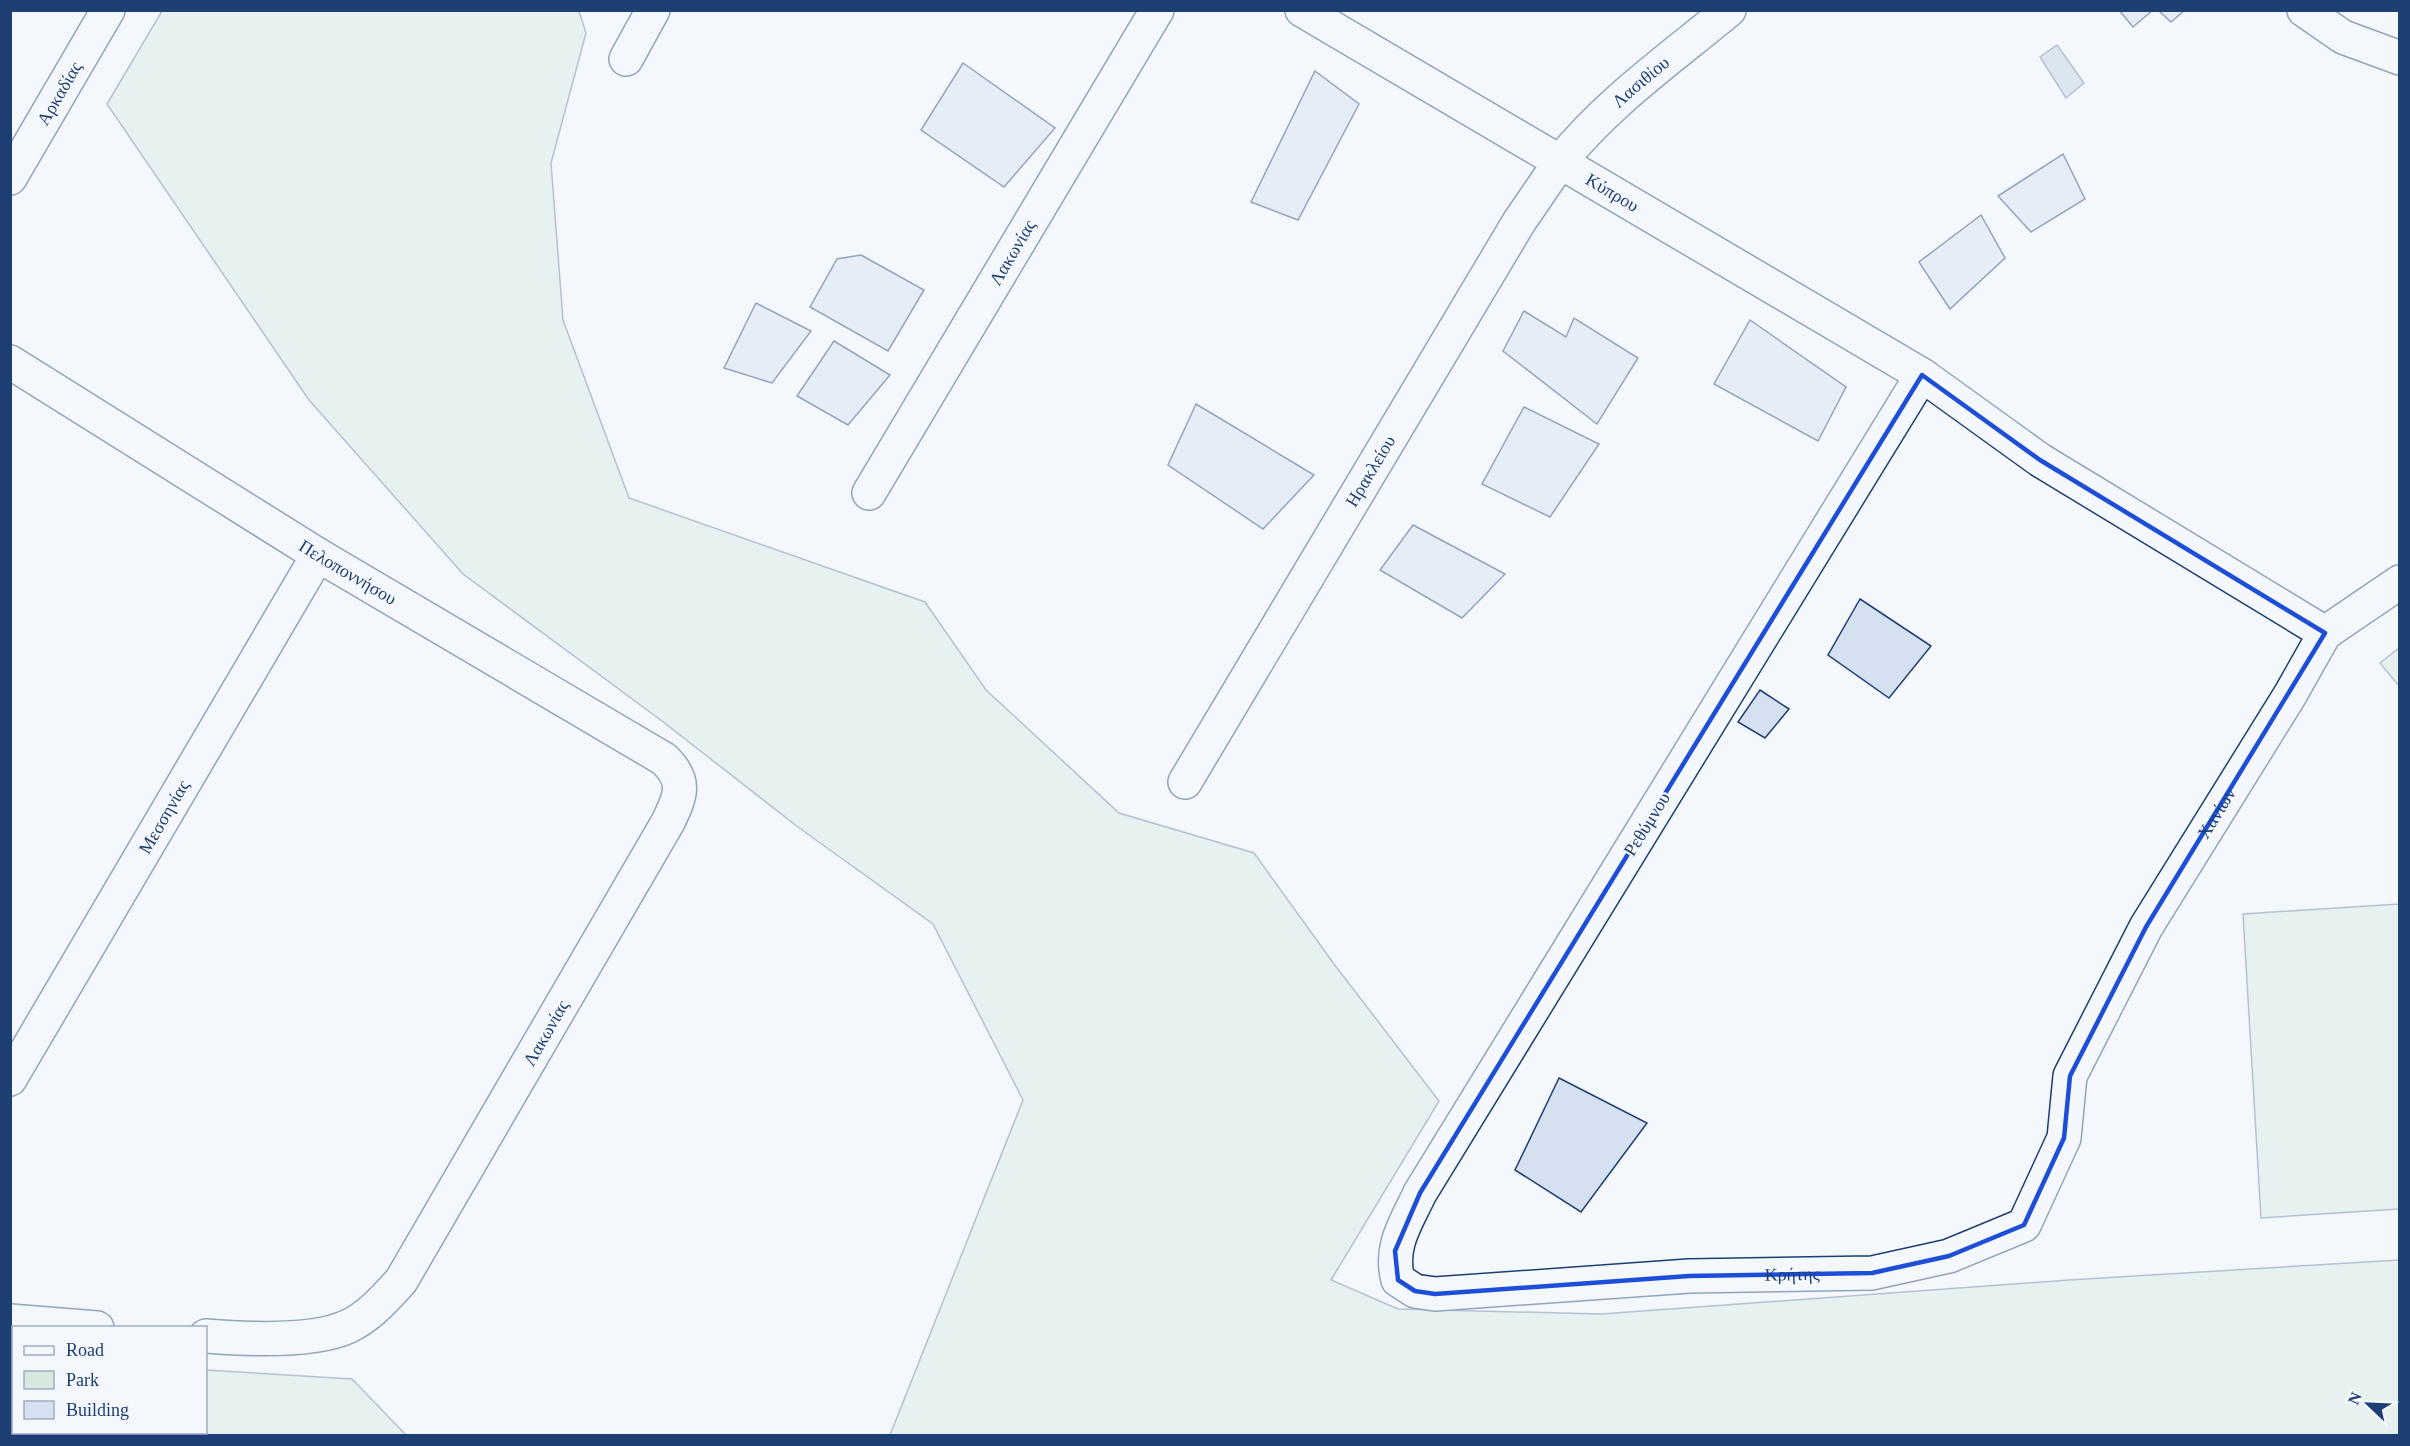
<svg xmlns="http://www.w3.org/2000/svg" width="2410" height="1446" font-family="Georgia,serif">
	<rect width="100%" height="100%" fill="#f4f7fb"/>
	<g fill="#d7e8df" stroke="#687fa3" stroke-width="1.5">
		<polygon points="162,11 579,11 586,33 551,163 563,320 629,498 925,602 986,690 1119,813 1254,853 1334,964 1439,1101 1331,1280 1398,1309 1601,1314 2069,1280 2399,1260 2399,1435 890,1435 1023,1100 933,924 798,827 662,721 463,574 309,400 107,104"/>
		<polygon points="2399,648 2399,686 2380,663"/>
		<polygon points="2399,904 2399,1209 2261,1218 2243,914"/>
		<polygon points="11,1362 14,1362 14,1432 206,1432 206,1370 352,1379 406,1435 11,1435"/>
	</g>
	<polygon fill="#bed0e5" stroke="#687fa3" stroke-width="1.5" points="2057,45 2084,83 2066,98 2040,57"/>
	<g fill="#d5e0f0" stroke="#1d3f73" stroke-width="1.5">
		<polygon points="2119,10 2153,10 2133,27"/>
		<polygon points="2158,10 2185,10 2171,22"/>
		<polygon points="963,63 1055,128 1004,187 921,130"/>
		<polygon points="1315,71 1359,104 1298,220 1251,202"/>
		<polygon points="2063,154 2085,199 2031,232 1998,196"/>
		<polygon points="1981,215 2005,258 1950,309 1919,262"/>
		<polygon points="861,255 924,290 888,351 810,307 837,259"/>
		<polygon points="756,303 811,331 772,383 724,368"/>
		<polygon points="1524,311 1566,337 1574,318 1638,358 1597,424 1503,351"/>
		<polygon points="1750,320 1846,387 1818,441 1714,384"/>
		<polygon points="834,341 890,375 848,425 797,396"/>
		<polygon points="1196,404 1314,475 1263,529 1168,465"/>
		<polygon points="1524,407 1599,444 1550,517 1482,484"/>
		<polygon points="1413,525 1505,574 1462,618 1380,570"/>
		<polygon points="1860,599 1931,646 1889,698 1828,655"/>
		<polygon points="1760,690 1789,709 1765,738 1738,722"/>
		<polygon points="1559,1078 1647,1123 1581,1212 1515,1170"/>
	</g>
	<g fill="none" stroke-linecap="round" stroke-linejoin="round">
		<defs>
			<g id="street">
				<polyline points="626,59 653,10"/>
				<path id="s1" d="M10,178L108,10"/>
				<path id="s2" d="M10,362L318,555L664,759C687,781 681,795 668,822L401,1281C385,1298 370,1316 349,1326C314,1343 244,1339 206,1336"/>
				<path id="s3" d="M869,493L1157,10"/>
				<path id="s4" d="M2325,633L2040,460L1922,375L1420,1193C1406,1223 1389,1246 1398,1280L1415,1291L1435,1294L1689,1276L1872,1273L1949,1256L2024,1225L2064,1138L2070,1076L2146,927L2290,695L2325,633L2400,582"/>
				<path id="s5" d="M1185,782L1519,222L1560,162"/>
				<path id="s6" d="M10,1079L318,555"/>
				<polyline points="10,1321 97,1328"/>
			</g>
			<g id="secondary">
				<path id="s7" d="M1302,10L1922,375"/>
				<polyline points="2304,10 2343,37 2400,58"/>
				<path id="s8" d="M1560,162C1607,103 1671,58 1729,10"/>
			</g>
		</defs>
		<use href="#street" stroke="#1d3f73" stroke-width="36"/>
		<use href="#secondary" stroke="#1d3f73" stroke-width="36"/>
		<use href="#street" stroke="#f4f7fb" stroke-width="33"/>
		<use href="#secondary" stroke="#f4f7fb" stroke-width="33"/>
	</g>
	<path d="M0 0H2410V1446H0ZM1922,375L2040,460L2325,633L2146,927L2070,1076L2064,1138L2024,1225L1949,1256L1872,1273L1689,1276L1435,1294L1415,1291L1398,1280L1395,1251L1420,1193Z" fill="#f4f7fb" fill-opacity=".55" fill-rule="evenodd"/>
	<path fill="none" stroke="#1d4ed8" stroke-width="4.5" stroke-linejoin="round" d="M1922,375L2040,460L2325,633L2146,927L2070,1076L2064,1138L2024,1225L1949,1256L1872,1273L1689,1276L1435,1294L1415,1291L1398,1280L1395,1251L1420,1193Z"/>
	<g text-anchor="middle" stroke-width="4.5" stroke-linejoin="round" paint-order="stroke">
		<g font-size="18" fill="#1d3f73" stroke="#f4f7fb">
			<text dy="6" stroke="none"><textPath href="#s8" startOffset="114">Λασιθίου</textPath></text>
			<text dy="6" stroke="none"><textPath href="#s1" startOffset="98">Αρκαδίας</textPath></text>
			<text dy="6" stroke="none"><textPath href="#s7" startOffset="360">Κύπρου</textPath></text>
			<text dy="6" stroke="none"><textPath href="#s3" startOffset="280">Λακωνίας</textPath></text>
			<text dy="6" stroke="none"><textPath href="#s5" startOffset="362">Ηρακλείου</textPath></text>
			<text dy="6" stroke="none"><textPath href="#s2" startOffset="398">Πελοποννήσου</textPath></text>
			<text dy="6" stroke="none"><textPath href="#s4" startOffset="2628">Χανίων</textPath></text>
			<text dy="6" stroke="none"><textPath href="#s6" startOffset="304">Μεσσηνίας</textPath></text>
			<text transform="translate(1647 824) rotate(-58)" y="6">Ρεθύμνου</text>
			<text transform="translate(546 1033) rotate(-60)" y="6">Λακωνίας</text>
			<text dy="6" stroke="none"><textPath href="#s4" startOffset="1929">Κρήτης</textPath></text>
		</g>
	</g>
	<rect width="2410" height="1446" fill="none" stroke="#1d3f73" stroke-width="24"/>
	<rect x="12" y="1326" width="195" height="108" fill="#f4f7fb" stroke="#9eadc5" stroke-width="1.5"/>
	<rect x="24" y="1346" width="30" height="9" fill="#f4f7fb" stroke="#9eadc5" stroke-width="1.5"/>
	<text x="66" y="1356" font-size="18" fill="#1d3f73">Road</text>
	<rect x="24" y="1371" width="30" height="18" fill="#d7e8df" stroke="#9eadc5" stroke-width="1.5"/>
	<text x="66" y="1386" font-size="18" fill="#1d3f73">Park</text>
	<rect x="24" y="1401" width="30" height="18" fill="#d5e0f0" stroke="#9eadc5" stroke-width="1.5"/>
	<text x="66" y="1416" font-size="18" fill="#1d3f73">Building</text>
	<g transform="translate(2368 1404) rotate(293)" stroke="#f4f7fb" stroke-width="4.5" paint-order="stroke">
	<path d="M0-4.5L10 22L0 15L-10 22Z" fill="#1d3f73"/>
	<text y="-9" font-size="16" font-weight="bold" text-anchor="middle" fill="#1d3f73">N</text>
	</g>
</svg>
